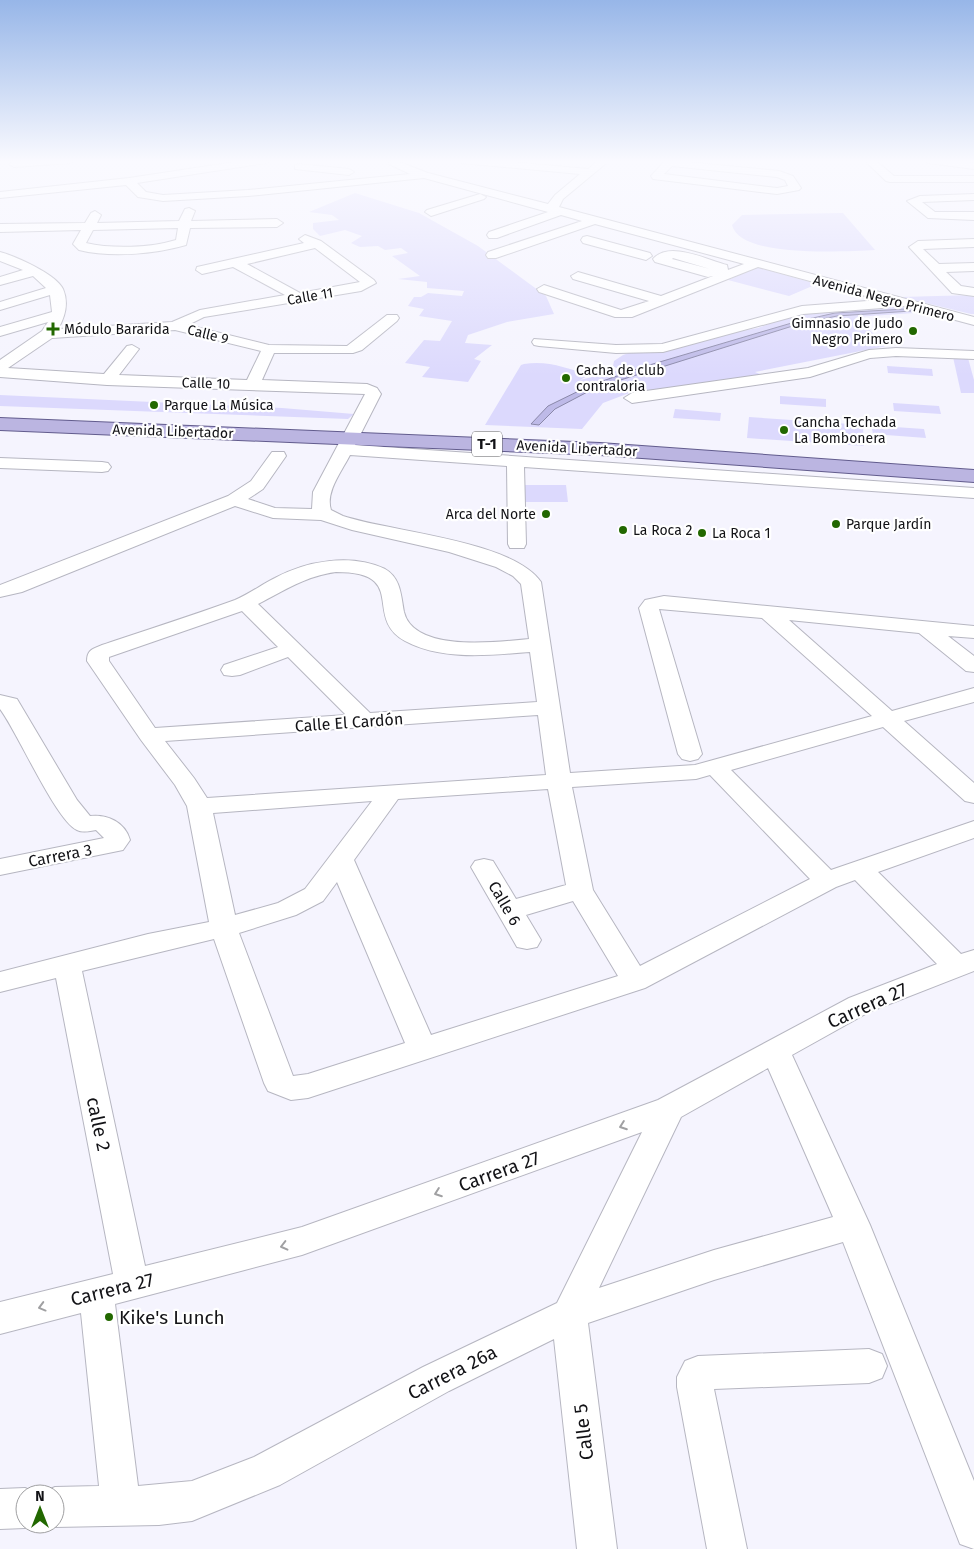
<svg xmlns="http://www.w3.org/2000/svg" width="974" height="1549" font-family="'Fira Sans',sans-serif">
	<rect width="100%" height="100%" fill="#f5f4fe"/>
	<g fill="#dcd9fd">
		<polygon points="355,193 419,213 478,246 546,296 554,314 507,322 468,335 465,343 492,345 474,359 481,361 468,382 422,377 430,367 405,363 424,340 440,341 452,321 419,316 424,309 408,306 414,297 421,297 428,293 462,296 464,291 427,288 427,282 398,279 420,276 392,256 408,253 401,248 385,250 378,246 360,247 351,243 362,236 345,230 320,236 313,229 313,223 339,220 332,215 309,212"/>
		<path d="M843,213L875,250C847,251 740,259 732,225L742,215Z"/>
		<polygon points="757,267 817,284 789,296 728,280"/>
		<polygon points="974,295 974,314 971,314 901,297"/>
		<path d="M903,306L928,312L856,317L886,346L755,372L767,377L639,395L632,392L603,403L582,429L485,425L521,365L524,364C547,360 567,368 589,375L580,380L620,370L613,366L614,361L623,355L638,350L758,328L791,316L821,311Z"/>
		<polygon points="953,357 968,358 974,380 974,393 961,393"/>
		<polygon points="887,366 932,369 933,376 888,373"/>
		<polygon points="0,395 282,408 354,414 348,419 0,406"/>
		<polygon points="780,396 826,399 826,407 780,404"/>
		<polygon points="893,403 939,406 941,414 894,411"/>
		<polygon points="675,409 721,413 720,421 673,418"/>
		<polygon points="749,417 924,429 926,438 873,434 872,429 863,428 864,446 747,438"/>
		<polygon points="517,485 566,485 568,502 518,502"/>
	</g>
	<polygon fill="#bebae8" stroke="#8a88a9" points="905,309 911,311 837,316 799,324 595,388 555,409 539,425 531,424 548,406 591,385 646,366 795,322 835,313"/>
	<g fill="none" stroke-linecap="round" stroke-linejoin="round">
		<defs>
			<g id="minor">
				<polygon points="32,160 75,160 70,163 14,167 9,164 14,161"/>
				<path d="M248,160H271L266,163L137,183L146,192L163,195L248,190L410,174L389,164L388,160H398L399,162L428,173L548,204L555,195L580,174L461,163L456,160H490L588,169L599,160H610L563,199L559,207L974,317V325L888,302L887,307L882,308L803,314L663,352L616,353L539,346L534,345L532,342L534,339L616,345L662,344L802,306L880,300L758,267L632,317H615L539,292L537,289L544,285L621,310L649,301L573,279L571,276L578,272L661,296L713,276L708,277L655,262L653,259C669,240 707,260 727,265L728,270L744,264L595,224L496,258H488L486,255L488,252L582,221L561,215L497,238H489L487,235L489,232L548,212L424,178L248,196L163,201L138,197L126,185L0,198V192L129,178ZM673,258L710,269L672,259Z"/>
				<path d="M666,160L779,171L793,176L801,188L799,190L777,194L653,179L651,176ZM672,166L777,177L785,180L788,186L777,188L664,174Z"/>
				<polygon points="864,160 875,160 894,176 974,176 974,182 890,182 886,181"/>
				<polygon points="923,160 949,160 974,163 974,169 928,163"/>
				<polygon points="299,164 349,169 354,172 349,175 295,169 295,165"/>
				<polygon points="480,194 486,197 484,199 431,216 425,212 427,210"/>
				<polygon points="974,194 974,200 922,202 935,212 974,212 974,220 928,218 907,201 920,196"/>
				<path d="M189,208L195,211L191,221L277,219L283,223L277,227L190,228L186,245C155,254 111,258 79,250L73,244L81,230L0,232V224L85,223L91,213L95,211L101,215L97,223L179,221L185,209ZM178,228L176,240C150,248 112,249 86,243L93,230Z"/>
				<path d="M305,235L321,241L374,280L376,283L361,291L204,317L188,325L269,345L347,346L387,315H397L399,318L397,321L362,350L353,353H274L262,380L367,384L377,388L381,394L355,445L974,488V498L524,467L526,544L524,548H510L508,544L507,466L350,455C342,471 325,492 331,510L343,516C391,532 512,540 541,582L570,773L695,765L872,716L762,618L659,609L702,754L698,759L690,761L682,759L678,754L639,608L645,600L664,596L974,626V638L948,636L974,656V672L966,671L919,633L789,620L892,711L974,688V702L904,721L974,783V803L965,801L883,727L731,770L831,870L974,821V838L878,872L961,954L974,950V971L869,1012L792,1055L870,1225L974,1481V1549L960,1544L843,1242L714,1280L588,1323L617,1549H577L554,1339L449,1391L280,1485L192,1521L159,1525L55,1527L48,1524H55V1494L41,1493L55,1487L99,1486L81,1313L0,1334V1302L113,1274L56,978L0,992V972L148,934L209,922L187,806L175,785L141,740L87,661C87,650 92,649 102,645C146,630 191,616 235,600C249,594 261,585 275,578C306,561 351,553 385,569C401,578 401,596 404,612C414,653 498,642 529,639L521,584L513,576L496,567L449,552L352,530L321,520L273,518L235,506L22,592L0,597V585L228,496L251,481L272,452H284L286,456L263,489L248,499L275,508L312,509L313,492L365,394L107,385L0,377V360L42,331L48,322L0,336V327L52,312L50,295L0,310V302L46,288L33,276L0,285V277L23,270L0,261V252C15,256 56,274 63,289C69,303 65,317 58,329L172,322L200,310L285,295L233,267L202,274L196,270L197,267L304,243L299,239ZM315,248L360,282L300,293L247,264ZM175,330L261,351L247,380L119,375L139,349L132,345L127,346L104,374L8,368L52,338ZM336,572C410,572 362,617 405,641C442,661 491,655 530,652L537,702L370,713L258,604C285,590 306,576 336,572ZM242,611L278,647L224,665L221,670L224,675L232,676L240,675L288,657L346,715L155,728L109,661V657ZM538,715L546,775L207,798L194,778L165,741ZM710,775L810,879L640,966L593,890L572,787L696,779ZM548,789L566,885L516,899L493,861L484,859L475,861L471,867L517,947L527,949L537,947L541,940L526,915L573,901L618,976L431,1035L354,860L398,799ZM372,801L305,889L278,903L235,915L213,813ZM855,880L937,964L849,998L658,1100L302,1227L145,1266L82,971L214,939L264,1083L268,1091L291,1100L308,1098L645,988L836,887ZM337,882L405,1043L308,1074L293,1076L239,933L296,915L323,901ZM768,1068L833,1217L714,1250L599,1288L681,1117ZM642,1132L557,1303L423,1367L254,1457L192,1481L138,1486L115,1304L302,1255Z"/>
				<polygon points="587,236 650,253 652,256 646,260 583,243 581,240 583,237"/>
				<polygon points="974,239 974,247 923,249 939,264 974,263 974,271 946,272 961,286 974,288 974,296 952,293 909,247 918,241"/>
				<polygon points="896,348 974,351 974,359 896,356 870,358 810,377 632,403 624,398 632,393 808,368 869,350"/>
				<polygon points="0,458 102,462 108,463 111,467 108,471 102,472 0,468"/>
				<path d="M0,695L17,699L77,800L90,816C107,814 125,822 130,840L123,850L0,875V859L104,838L96,830C90,831 83,833 77,830C56,821 17,731 0,709Z"/>
				<polygon points="869,1349 882,1354 887,1366 882,1378 869,1383 714,1389 747,1549 707,1549 677,1387 677,1377 685,1361 698,1356"/>
				<polygon points="25,1488 39,1494 25,1494 25,1524 34,1524 25,1528 0,1529 0,1489"/>
			</g>
			<polygon id="major" points="0,418 600,443 974,470 974,482 600,455 0,430"/>
		</defs>
		<use href="#minor" stroke="#b6b6c1" stroke-width="2"/>
		<use href="#major" stroke="#625c8d" stroke-width="2"/>
		<use href="#minor" fill="#fff" fill-rule="evenodd"/>
		<use href="#major" fill="#bbb5e1" fill-rule="evenodd"/>
	</g>
	<defs><path id="oneway-chevron" d="M-2-3.5L2.5 0L-2 3.5" fill="none" stroke-width="1.6" stroke-linecap="round" stroke-linejoin="round" transform="scale(1.25)"/></defs>
	<g stroke="#a0a0a2">
		<use href="#oneway-chevron" transform="translate(623 1126) rotate(160)"/>
		<use href="#oneway-chevron" transform="translate(438 1193) rotate(160)"/>
		<use href="#oneway-chevron" transform="translate(284 1246) rotate(166)"/>
		<use href="#oneway-chevron" transform="translate(42 1307) rotate(165)"/>
	</g>
	<linearGradient id="sky" x2="0" y2="1"><stop stop-color="#97b6e8"/><stop offset="0.43" stop-color="#fafaff"/><stop offset="1" stop-color="#fafaff" stop-opacity="0"/></linearGradient>
	<rect width="974" height="376" fill="url(#sky)"/>
	<g fill="#226800" stroke="#fff" stroke-width="2">
		<path d="M50.5 321.5h5v5h5v5h-5v5h-5v-5h-5v-5h5z"/>
		<circle cx="913" cy="331" r="5"/>
		<circle cx="566" cy="378" r="5"/>
		<circle cx="154" cy="405" r="5"/>
		<circle cx="784" cy="430" r="5"/>
		<circle cx="546" cy="514" r="5"/>
		<circle cx="836" cy="524" r="5"/>
		<circle cx="623" cy="530" r="5"/>
		<circle cx="702" cy="533" r="5"/>
		<circle cx="109" cy="1317" r="5"/>
	</g>
	<g text-anchor="middle" stroke-width="4.5" stroke-linejoin="round" paint-order="stroke">
		<g font-size="14" fill="#121216" stroke="#fff">
			<text transform="translate(310 296) rotate(-10)" y="5">Calle 11</text>
			<text transform="translate(884 298) rotate(15)" y="5">Avenida Negro Primero</text>
			<text transform="translate(208 334) rotate(14)" y="5">Calle 9</text>
			<text transform="translate(206 383) rotate(2)" y="5">Calle 10</text>
			<text transform="translate(173 431) rotate(2)" y="5">Avenida Libertador</text>
			<text transform="translate(577 448) rotate(3)" y="5">Avenida Libertador</text>
		</g>
		<g font-size="14" fill="#121216" stroke="#fff" text-anchor="start">
			<text x="903" y="328" text-anchor="end">Gimnasio de Judo<tspan x="903" dy="16">Negro Primero</tspan></text>
			<text x="64" y="334">Módulo Bararida</text>
			<text x="576" y="375">Cacha de club<tspan x="576" dy="16">contraloria</tspan></text>
			<text x="164" y="410">Parque La Música</text>
			<text x="794" y="427">Cancha Techada<tspan x="794" dy="16">La Bombonera</tspan></text>
			<text x="536" y="519" text-anchor="end">Arca del Norte</text>
			<text x="846" y="529">Parque Jardín</text>
			<text x="633" y="535">La Roca 2</text>
			<text x="712" y="538">La Roca 1</text>
		</g>
		<rect fill="#fff" stroke="#59595c" stroke-width="1" x="472" y="431.5" width="30" height="25" rx="4"/>
		<g font-size="15" font-weight="bold" fill="#121216">
			<text x="487" y="449">T-1</text>
		</g>
		<g font-size="16" fill="#121216" stroke="#fff">
			<text transform="translate(349 722) rotate(-4)" y="6">Calle El Cardón</text>
			<text transform="translate(60 855) rotate(-11)" y="6">Carrera 3</text>
			<text transform="translate(505 903) rotate(60)" y="6">Calle 6</text>
		</g>
		<g font-size="19" fill="#121216" stroke="#fff">
			<text transform="translate(867 1005) rotate(-24)" y="7">Carrera 27</text>
			<text transform="translate(99 1124) rotate(78)" y="7">calle 2</text>
			<text transform="translate(499 1171) rotate(-20)" y="7">Carrera 27</text>
			<text transform="translate(112 1289) rotate(-14)" y="7">Carrera 27</text>
			<text transform="translate(452 1372) rotate(-27)" y="7">Carrera 26a</text>
			<text transform="translate(583 1432) rotate(-97)" y="7">Calle 5</text>
		</g>
		<g font-size="19" fill="#121216" stroke="#fff" text-anchor="start">
			<text x="119" y="1324">Kike's Lunch</text>
		</g>
	</g>
	<g transform="translate(40 1509)"><circle r="24" fill="#ffffff" stroke="#a0a0a2"/>
	<path d="M0-4L9 19L0 12L-9 19Z" fill="#226800"/>
	<text y="-8" font-size="14" font-weight="bold" text-anchor="middle" fill="#121216">N</text>
	</g>
</svg>
